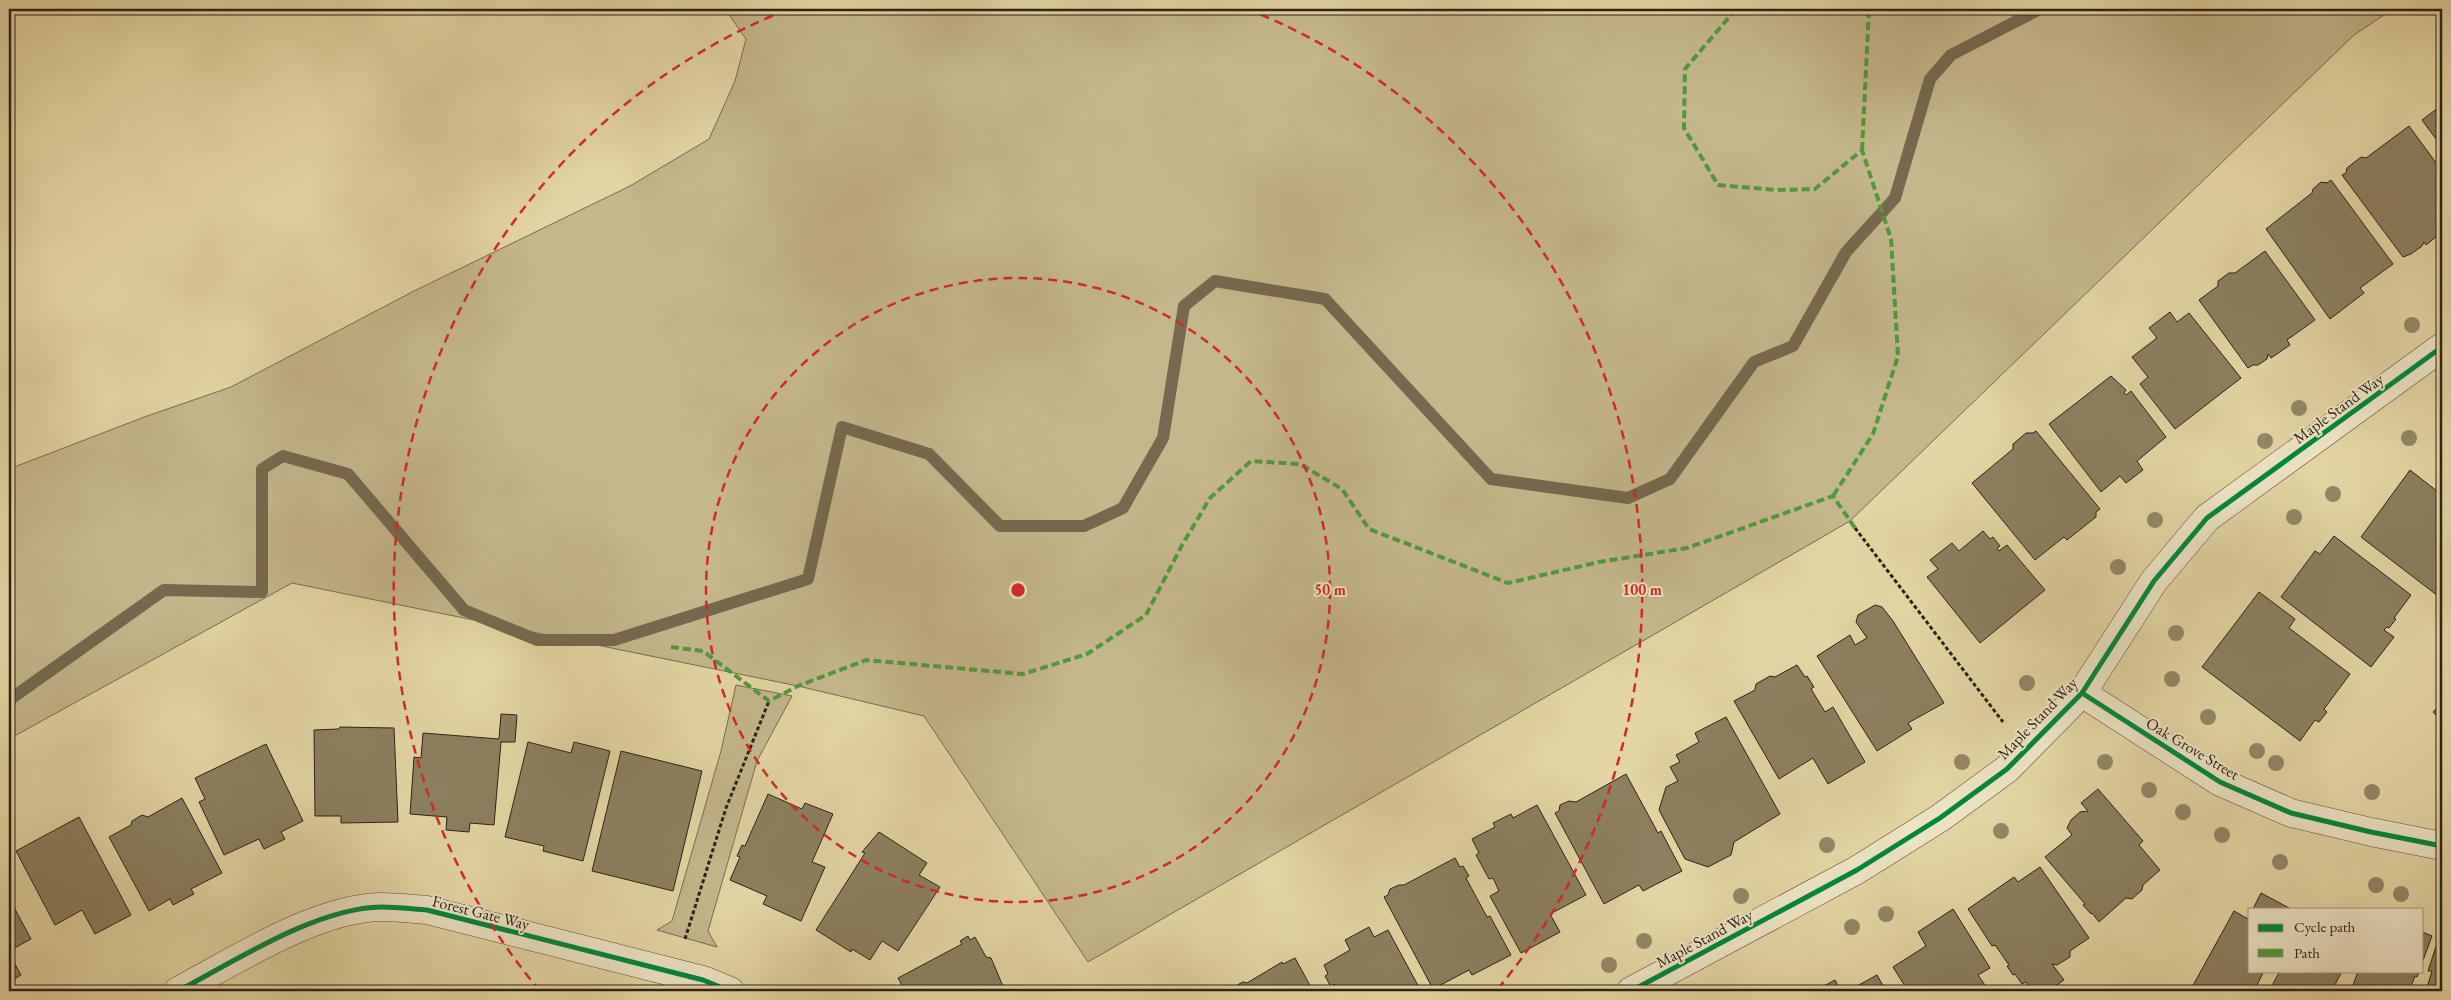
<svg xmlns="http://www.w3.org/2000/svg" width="2451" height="1000" font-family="'EB Garamond',serif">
	<rect width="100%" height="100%" fill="#e4d6a4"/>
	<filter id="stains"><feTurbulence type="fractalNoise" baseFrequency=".004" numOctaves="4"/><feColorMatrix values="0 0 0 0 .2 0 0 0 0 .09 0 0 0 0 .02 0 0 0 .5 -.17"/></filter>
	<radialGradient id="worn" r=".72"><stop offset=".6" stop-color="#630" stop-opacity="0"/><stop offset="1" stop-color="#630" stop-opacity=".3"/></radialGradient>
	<g fill="#c5b78c" stroke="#796c52">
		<polygon points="725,9 2393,9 2354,35 1850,521 1088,962 924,716 798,686 292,583 9,739 9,469 147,416 231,387 414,291 630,186 709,139 735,81 746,39"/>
		<polygon points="736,685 792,696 757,761 708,931 717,947 657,930 672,921 721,751"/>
	</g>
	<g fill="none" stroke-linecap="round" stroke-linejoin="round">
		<polyline stroke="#76694f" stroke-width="12" points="9,700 164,590 262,592 262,469 283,456 348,474 464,610 537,640 614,640 808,579 842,427 929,454 1000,526 1084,526 1123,508 1163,438 1184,306 1215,281 1325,299 1491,479 1628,498 1670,479 1754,362 1793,346 1846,252 1895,198 1930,79 1951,55 2040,9"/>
	</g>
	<g fill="#8c8060" stroke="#2d2217">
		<polygon points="2442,105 2442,147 2422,120"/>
		<polygon points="2409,126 2442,171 2442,227 2439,229 2442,232 2426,245 2424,242 2422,246 2411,254 2403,257 2342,175 2346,173 2347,168 2361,157 2366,158"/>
		<polygon points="2331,180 2393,264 2360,288 2364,293 2330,319 2266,229 2312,193 2313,189 2321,182 2327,183"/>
		<polygon points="2265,251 2315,320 2287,340 2290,345 2271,358 2268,354 2267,359 2258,365 2253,365 2248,368 2199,300 2218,286 2218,281 2229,273 2235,273"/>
		<polygon points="2170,312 2177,322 2189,313 2241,378 2175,429 2140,384 2148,377 2132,357 2157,338 2149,328"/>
		<polygon points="2111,376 2126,390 2124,393 2126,395 2131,391 2166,437 2137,461 2143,470 2126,483 2120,476 2101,492 2049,424"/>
		<polygon points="2036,431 2100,509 2096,512 2096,517 2067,540 2064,537 2035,560 1972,483 2013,449 2013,444 2026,433 2033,433"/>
		<polygon points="2410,470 2442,495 2442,599 2361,537"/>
		<polygon points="1983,531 1990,539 1993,537 2000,546 1997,548 1999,551 2007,545 2045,590 1980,643 1927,577 1938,569 1930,560 1952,543 1959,551"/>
		<polygon points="2334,536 2411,595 2394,618 2396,619 2389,628 2387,627 2384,630 2394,637 2371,667 2281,597 2315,551 2320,554"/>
		<polygon points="2259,592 2295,619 2289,628 2350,674 2324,709 2327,712 2319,722 2315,720 2300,741 2202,667"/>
		<polygon points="1875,605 1882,607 1893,621 1944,703 1908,723 1912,729 1877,751 1817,656 1850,635 1855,645 1867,638 1856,622 1858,615"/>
		<polygon points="1797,665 1805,677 1807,676 1814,687 1811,689 1825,712 1833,707 1865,762 1828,784 1813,758 1779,779 1734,701 1755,690 1756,684 1770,676 1775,677"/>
		<polygon points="2442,704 2442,721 2433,712"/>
		<polygon points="501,714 517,715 515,742 501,742 494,825 470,823 469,832 446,830 447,817 410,814 414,757 421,758 423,733 499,739"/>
		<polygon points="1726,717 1780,814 1734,842 1731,855 1708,867 1685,859 1659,810 1666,787 1678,781 1670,767 1680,762 1676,755 1699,742 1695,733"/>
		<polygon points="340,727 394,728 398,822 341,823 341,816 315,816 314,730 338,729"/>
		<polygon points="528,742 571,753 574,742 610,751 583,861 543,851 544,846 505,837"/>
		<polygon points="266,744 303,821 281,832 285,839 264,849 259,839 224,855 199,802 205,799 195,778"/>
		<polygon points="621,751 702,771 673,891 592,871"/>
		<polygon points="1626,774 1658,833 1661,831 1682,871 1643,891 1639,885 1604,904 1555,813 1559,811 1560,805 1569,801 1576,802"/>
		<polygon points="2098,789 2143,841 2139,845 2160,870 2143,885 2142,890 2132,899 2126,898 2099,922 2092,913 2091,914 2083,905 2085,904 2045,857 2072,835 2067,828 2071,820 2080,812 2088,811 2081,803"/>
		<polygon points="768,794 802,809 805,803 833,814 812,862 825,867 801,921 763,904 767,896 730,880 740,857 737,856 742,845 745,846"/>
		<polygon points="182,798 222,873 191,889 194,894 173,905 170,899 149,911 109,837 131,825 132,821 142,815 148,817"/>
		<polygon points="1537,805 1586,895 1550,914 1560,932 1521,953 1490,896 1499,891 1493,878 1489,879 1476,855 1479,853 1472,839 1495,827 1493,823 1511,814 1513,818"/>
		<polygon points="79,817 131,915 95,934 82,910 55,925 16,851"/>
		<polygon points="879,832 927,863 919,875 940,887 898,951 882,941 870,960 852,949 851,952 816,930 865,853 862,852"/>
		<polygon points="1455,858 1460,867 1463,866 1469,876 1466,878 1487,917 1490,916 1511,955 1472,975 1469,970 1433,989 1384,897 1388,895 1390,889 1399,885 1404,885"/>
		<polygon points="2040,867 2089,938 2070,951 2070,957 2057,965 2052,964 2064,980 2048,991 2032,991 2026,982 2022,984 2015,974 2013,975 2007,966 2009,965 1995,945 1992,946 1968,909 2014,877 2018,882"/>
		<polygon points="2261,893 2291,909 2253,909"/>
		<polygon points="9,898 31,939 9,951"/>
		<polygon points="1953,909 1990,968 1978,975 1989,991 1908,991 1893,967 1926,946 1918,932"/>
		<polygon points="2234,911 2248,919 2250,915 2250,971 2264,971 2254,991 2195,991 2191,989"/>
		<polygon points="1369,927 1374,937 1388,930 1421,991 1328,991 1336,987 1334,984 1331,987 1325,976 1328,974 1324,965 1350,950 1345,940"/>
		<polygon points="2442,928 2442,991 2426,991 2432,971 2428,971"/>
		<polygon points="2422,932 2432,936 2422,963"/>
		<polygon points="968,936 970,940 975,937 986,957 991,958 1005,991 905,991 898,978 962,944 960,941"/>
		<polygon points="9,953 21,975 9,982"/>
		<polygon points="1295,958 1313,991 1226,991 1243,982 1247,983 1282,962 1283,964"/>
		<polygon points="2280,971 2342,971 2332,991 2269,991"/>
		<polygon points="2358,971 2419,971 2417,977 2415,976 2409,991 2351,991"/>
		<polygon points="1877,975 1886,991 1848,991"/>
		<polygon points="1835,980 1841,991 1815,991"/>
	</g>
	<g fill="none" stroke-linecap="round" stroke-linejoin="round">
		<defs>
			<g id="minor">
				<polyline points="2082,693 2220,782 2291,813 2371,832 2442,846"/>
				<path d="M178,991C235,961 316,908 381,907C397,907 412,909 427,910L703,980L730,991"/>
				<polyline points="1631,991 1857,870 1940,818 2007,769 2082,693 2154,581 2207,518 2442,347"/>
			</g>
		</defs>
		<use href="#minor" stroke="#5b4f3a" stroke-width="29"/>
		<g stroke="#2d2217" stroke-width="3" stroke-dasharray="4 2.5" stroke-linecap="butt">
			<polyline points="1855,528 2003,722"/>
			<polyline points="685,939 726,808 769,701"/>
		</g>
		<use href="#minor" stroke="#ede4c4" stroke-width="28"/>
		<g stroke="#4f9b3d" stroke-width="4" stroke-dasharray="8 4" stroke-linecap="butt">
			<polyline points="1736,9 1685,69 1684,128 1718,185 1777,190 1815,189 1862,150 1891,239 1898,356 1873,434 1833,496"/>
			<polyline points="1862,150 1869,9"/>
			<polyline points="671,647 703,651 769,701 798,686 866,660 1023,674 1087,654 1146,615 1181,547 1210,498 1251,461 1300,464 1342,489 1369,529 1508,583 1599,562 1687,548 1833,496 1855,528"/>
		</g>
		<defs>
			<g id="cycleway">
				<polyline points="2082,693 2220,782 2291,813 2371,832 2442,846"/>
				<path d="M178,991C235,961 316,908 381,907C397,907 412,909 427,910L703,980L730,991"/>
				<polyline points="1631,991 1857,870 1940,818 2007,769 2082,693 2154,581 2207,518 2442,347"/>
			</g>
		</defs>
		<use href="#cycleway" stroke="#ede4c4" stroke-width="8"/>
		<use href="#cycleway" stroke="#00873e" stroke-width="5"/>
	</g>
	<g fill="#948766">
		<circle cx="2412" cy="325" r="8"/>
		<circle cx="2299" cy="408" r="8"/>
		<circle cx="2409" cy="438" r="8"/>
		<circle cx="2265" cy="441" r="8"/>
		<circle cx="2333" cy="494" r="8"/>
		<circle cx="2294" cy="517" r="8"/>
		<circle cx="2155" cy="520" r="8"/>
		<circle cx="2118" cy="567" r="8"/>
		<circle cx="2176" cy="633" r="8"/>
		<circle cx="2172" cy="679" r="8"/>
		<circle cx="2027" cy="683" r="8"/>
		<circle cx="2208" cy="717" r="8"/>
		<circle cx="2257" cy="751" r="8"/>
		<circle cx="1962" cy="762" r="8"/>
		<circle cx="2105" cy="762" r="8"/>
		<circle cx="2276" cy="763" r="8"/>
		<circle cx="2149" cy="790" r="8"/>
		<circle cx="2372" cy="792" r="8"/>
		<circle cx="2183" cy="812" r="8"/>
		<circle cx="2001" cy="831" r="8"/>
		<circle cx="2222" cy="835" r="8"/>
		<circle cx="1827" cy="845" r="8"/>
		<circle cx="2280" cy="862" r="8"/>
		<circle cx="2376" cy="885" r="8"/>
		<circle cx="2401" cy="894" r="8"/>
		<circle cx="1741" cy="896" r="8"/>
		<circle cx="1886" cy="914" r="8"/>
		<circle cx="1852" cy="927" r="8"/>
		<circle cx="1644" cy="941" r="8"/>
		<circle cx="1609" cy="965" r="8"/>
	</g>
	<g fill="none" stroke="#d62828" stroke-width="2.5" stroke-dasharray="9 6">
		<circle cx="1018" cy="590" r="312"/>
		<path d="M540 991A624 624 0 0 1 789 9M1247 9A624 624 0 0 1 1496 991"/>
	</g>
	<g text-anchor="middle" stroke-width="4" stroke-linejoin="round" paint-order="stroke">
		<g font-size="16" fill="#2d2217" stroke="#ede4c4">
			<text transform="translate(2338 408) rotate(-36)" y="6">Maple Stand Way</text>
			<text transform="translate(2037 718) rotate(-46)" y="6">Maple Stand Way</text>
			<text transform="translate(2193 748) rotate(31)" y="6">Oak Grove Street</text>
			<text transform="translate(481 912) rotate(14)" y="6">Forest Gate Way</text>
			<text transform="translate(1704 938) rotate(-28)" y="6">Maple Stand Way</text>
		</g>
	</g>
	<circle cx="1018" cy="590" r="8" fill="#d62828" stroke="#ede4c4" stroke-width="2.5"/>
	<g font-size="15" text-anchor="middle" font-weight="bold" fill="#d62828" stroke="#ede4c4" stroke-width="4" stroke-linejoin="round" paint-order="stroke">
		<text x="1330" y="595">50 m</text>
		<text x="1642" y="595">100 m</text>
	</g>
	<rect width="2451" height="1000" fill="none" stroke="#e4d6a4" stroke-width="30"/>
	<rect x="10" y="10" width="2431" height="980" fill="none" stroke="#2d2217" stroke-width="2.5"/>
	<rect x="15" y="15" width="2421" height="970" fill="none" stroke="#2d2217"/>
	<rect x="2248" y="908" width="175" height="65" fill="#ede4c4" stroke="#a0967f"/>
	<rect x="2258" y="924" width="25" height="8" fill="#00873e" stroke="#a0967f"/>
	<text x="2294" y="932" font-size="15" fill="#2d2217">Cycle path</text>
	<rect x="2258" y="949" width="25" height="8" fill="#4f9b3d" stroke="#a0967f"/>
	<text x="2294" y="958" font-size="15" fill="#2d2217">Path</text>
	<rect width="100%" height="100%" filter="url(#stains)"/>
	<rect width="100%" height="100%" fill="url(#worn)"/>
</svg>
